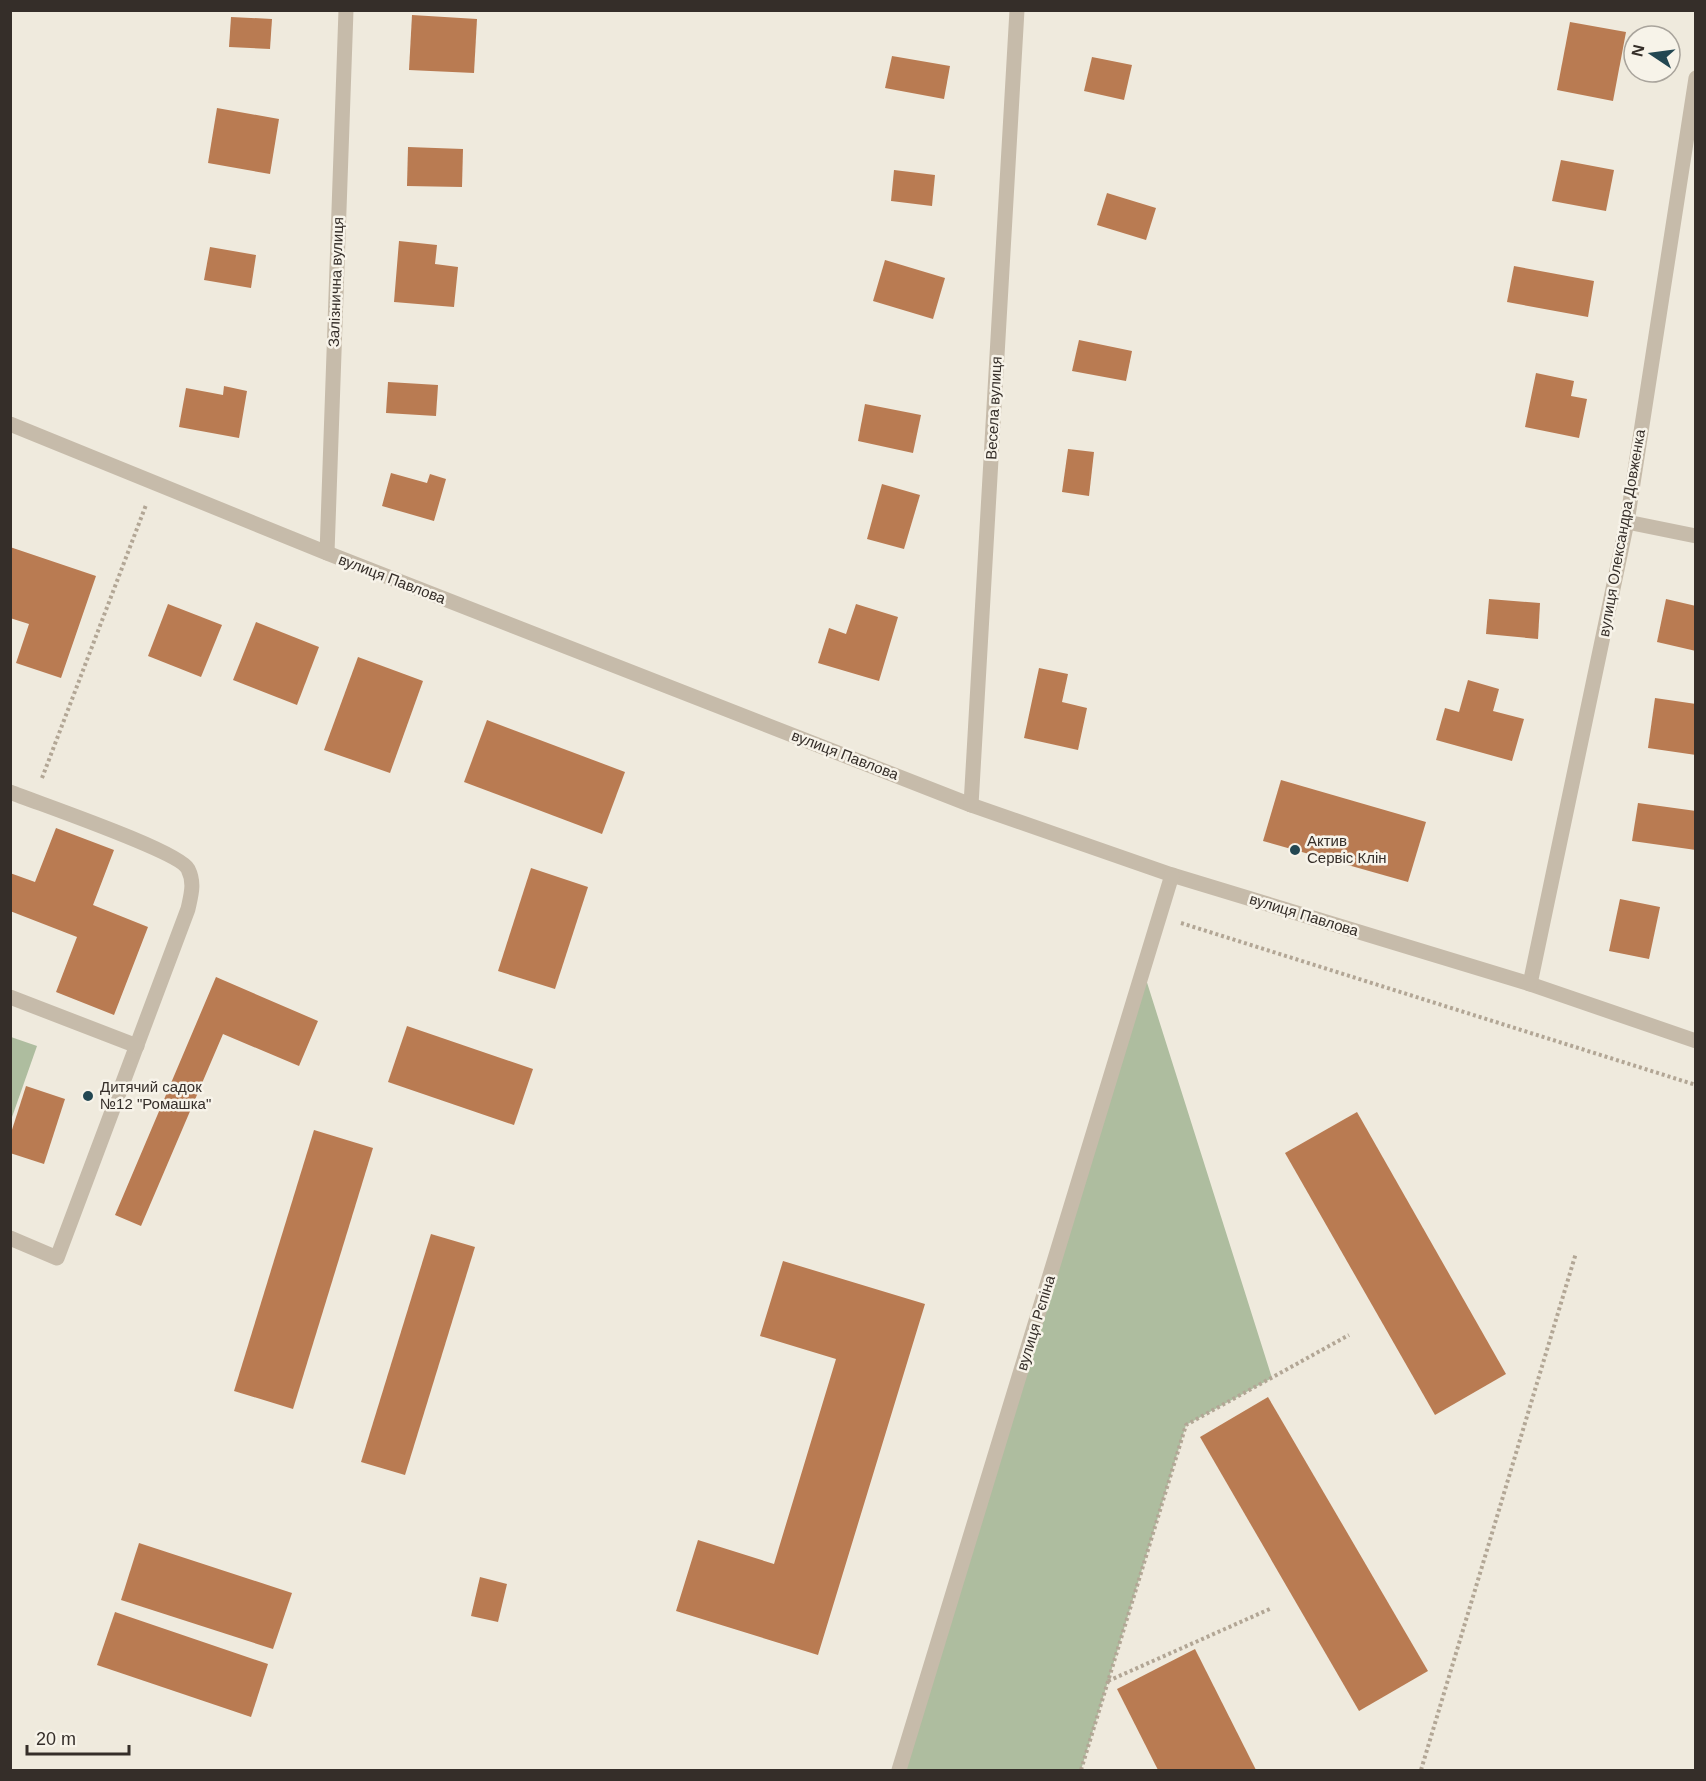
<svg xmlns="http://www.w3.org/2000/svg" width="1706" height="1781" font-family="Arial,sans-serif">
	<rect width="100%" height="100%" fill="#efeadd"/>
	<g fill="#aebd9f">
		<polygon points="1144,973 1272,1378 1186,1425 1081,1770 899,1770"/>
		<polygon points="11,1037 37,1046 11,1120 10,1037"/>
	</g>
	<g fill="#b97b52">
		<polygon points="412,15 477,19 474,73 409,70"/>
		<polygon points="231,17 272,19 270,49 229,47"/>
		<polygon points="1570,22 1626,32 1613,101 1557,90"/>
		<polygon points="892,56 950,66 944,99 885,88"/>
		<polygon points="1092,57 1132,65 1124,100 1084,91"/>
		<polygon points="217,108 279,119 270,174 208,163"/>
		<polygon points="408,147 463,149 462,187 407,186"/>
		<polygon points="1561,160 1614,170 1606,211 1552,201"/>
		<polygon points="894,170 935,175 932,206 891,201"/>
		<polygon points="1107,193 1156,208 1146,240 1097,225"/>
		<polygon points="399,241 437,245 435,264 458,267 454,307 394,302"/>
		<polygon points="210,247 256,255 251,288 204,280"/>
		<polygon points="885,260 945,278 933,319 873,301"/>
		<polygon points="1514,266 1594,281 1588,317 1507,302"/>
		<polygon points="1079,340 1132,351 1126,381 1072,371"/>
		<polygon points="1536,373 1574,381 1571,396 1587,399 1579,438 1525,427"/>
		<polygon points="388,382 438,385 436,416 386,413"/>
		<polygon points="224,386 247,391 239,438 179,427 186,388 223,395"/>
		<polygon points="865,404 921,415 913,453 858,441"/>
		<polygon points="1068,449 1094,452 1089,496 1062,492"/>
		<polygon points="391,473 427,483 430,474 446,479 434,521 382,506"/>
		<polygon points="882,484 920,495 904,549 867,539"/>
		<polygon points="10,547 96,576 61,678 16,663 29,624 10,618"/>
		<polygon points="1489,599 1540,603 1538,639 1486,634"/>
		<polygon points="1666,599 1696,606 1696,651 1657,642"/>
		<polygon points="168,604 222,625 201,677 148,656"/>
		<polygon points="856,604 898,617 879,681 818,663 829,628 846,634"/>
		<polygon points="256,622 319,647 297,705 233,680"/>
		<polygon points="358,657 423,681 390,773 324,750"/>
		<polygon points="1039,668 1068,674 1062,702 1087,708 1078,750 1024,738"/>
		<polygon points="1468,680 1499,689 1493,711 1524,719 1512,761 1436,740 1445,708 1459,712"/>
		<polygon points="1655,698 1696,704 1696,755 1648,748"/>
		<polygon points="487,720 625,772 602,834 464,782"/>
		<polygon points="1281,780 1426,822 1408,882 1263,841"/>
		<polygon points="1638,803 1696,811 1696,850 1632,841"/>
		<polygon points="56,828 114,850 93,905 148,927 114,1015 56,992 77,937 10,911 10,873 35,882"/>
		<polygon points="531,868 588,887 555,989 498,971"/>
		<polygon points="1620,899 1660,907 1649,959 1609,951"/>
		<polygon points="216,977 318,1021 299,1066 223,1034 141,1226 115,1215"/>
		<polygon points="407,1026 533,1069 514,1125 388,1082"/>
		<polygon points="26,1086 65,1099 44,1164 10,1153 10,1136"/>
		<polygon points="1357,1112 1506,1374 1435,1415 1285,1153"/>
		<polygon points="314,1130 373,1148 293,1409 234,1391"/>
		<polygon points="431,1234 475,1247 405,1475 361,1462"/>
		<polygon points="783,1261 925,1304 818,1655 676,1611 698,1540 774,1564 836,1359 760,1336"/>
		<polygon points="1268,1397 1428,1671 1359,1711 1200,1437"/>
		<polygon points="139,1543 292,1593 273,1649 121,1600"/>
		<polygon points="480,1577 507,1584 498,1622 471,1616"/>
		<polygon points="115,1612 268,1664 251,1717 97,1665"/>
		<polygon points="1195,1649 1256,1770 1158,1770 1117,1689"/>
	</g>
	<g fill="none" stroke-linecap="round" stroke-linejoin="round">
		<g stroke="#b2a695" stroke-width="4" stroke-dasharray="3 3" stroke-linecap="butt">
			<polyline points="42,778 146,505"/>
			<polyline points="1181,923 1696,1085"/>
			<polyline points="1108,1681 1272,1608"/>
			<polyline points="1081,1770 1186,1425 1349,1335"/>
			<polyline points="1421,1770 1576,1253"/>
		</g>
		<g stroke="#c6bbaa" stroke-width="15">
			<polyline points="10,424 327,553 971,805 1172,875 1530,984 1696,1041"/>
			<polyline points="1627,522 1696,536"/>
			<polyline points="327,553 346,10"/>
			<path d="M10,792C37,803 179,851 188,869C195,883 191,895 188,909L57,1258L10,1238"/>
			<polyline points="971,805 1017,10"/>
			<polyline points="1530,984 1627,522 1696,78"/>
			<polyline points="10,997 137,1046"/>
			<polyline points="899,1770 1172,875"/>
		</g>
	</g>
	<g fill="#234752" stroke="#f7f3e9" stroke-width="2">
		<circle cx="1295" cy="850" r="6"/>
		<circle cx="88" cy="1096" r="6"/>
	</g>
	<g text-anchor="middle" stroke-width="5" stroke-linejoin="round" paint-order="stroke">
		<g font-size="15" fill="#352e29" stroke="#f7f3e9">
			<text transform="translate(336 282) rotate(-88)" y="5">Залізнична вулиця</text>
			<text transform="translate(994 408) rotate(-87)" y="5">Весела вулиця</text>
			<text transform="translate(1622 533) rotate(-80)" y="5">вулиця Олександра Довженка</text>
			<text transform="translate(392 579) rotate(21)" y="5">вулиця Павлова</text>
			<text transform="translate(845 755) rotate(21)" y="5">вулиця Павлова</text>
			<text transform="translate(1304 915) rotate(17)" y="5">вулиця Павлова</text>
			<text transform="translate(1036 1323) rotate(-73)" y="5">вулиця Рєпіна</text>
		</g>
		<g font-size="15" fill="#352e29" stroke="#f7f3e9" text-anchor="start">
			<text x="1307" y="846">Актив<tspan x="1307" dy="17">Сервiс Клiн</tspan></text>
			<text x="100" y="1092">Дитячий садок<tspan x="100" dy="17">№12 "Ромашка"</tspan></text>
		</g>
	</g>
	<rect width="1706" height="1781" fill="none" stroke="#352e29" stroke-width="24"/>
	<g transform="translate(1652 54) rotate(283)"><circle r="28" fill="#f7f3e9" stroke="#a9a49c" stroke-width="1.5"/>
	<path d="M0-4.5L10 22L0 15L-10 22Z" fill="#234752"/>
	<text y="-9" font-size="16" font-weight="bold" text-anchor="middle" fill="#352e29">N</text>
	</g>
	<path d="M27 1745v9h102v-9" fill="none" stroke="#352e29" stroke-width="3"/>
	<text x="36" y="1745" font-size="18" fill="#352e29" stroke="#f7f3e9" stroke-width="4.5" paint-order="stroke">20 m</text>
</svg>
